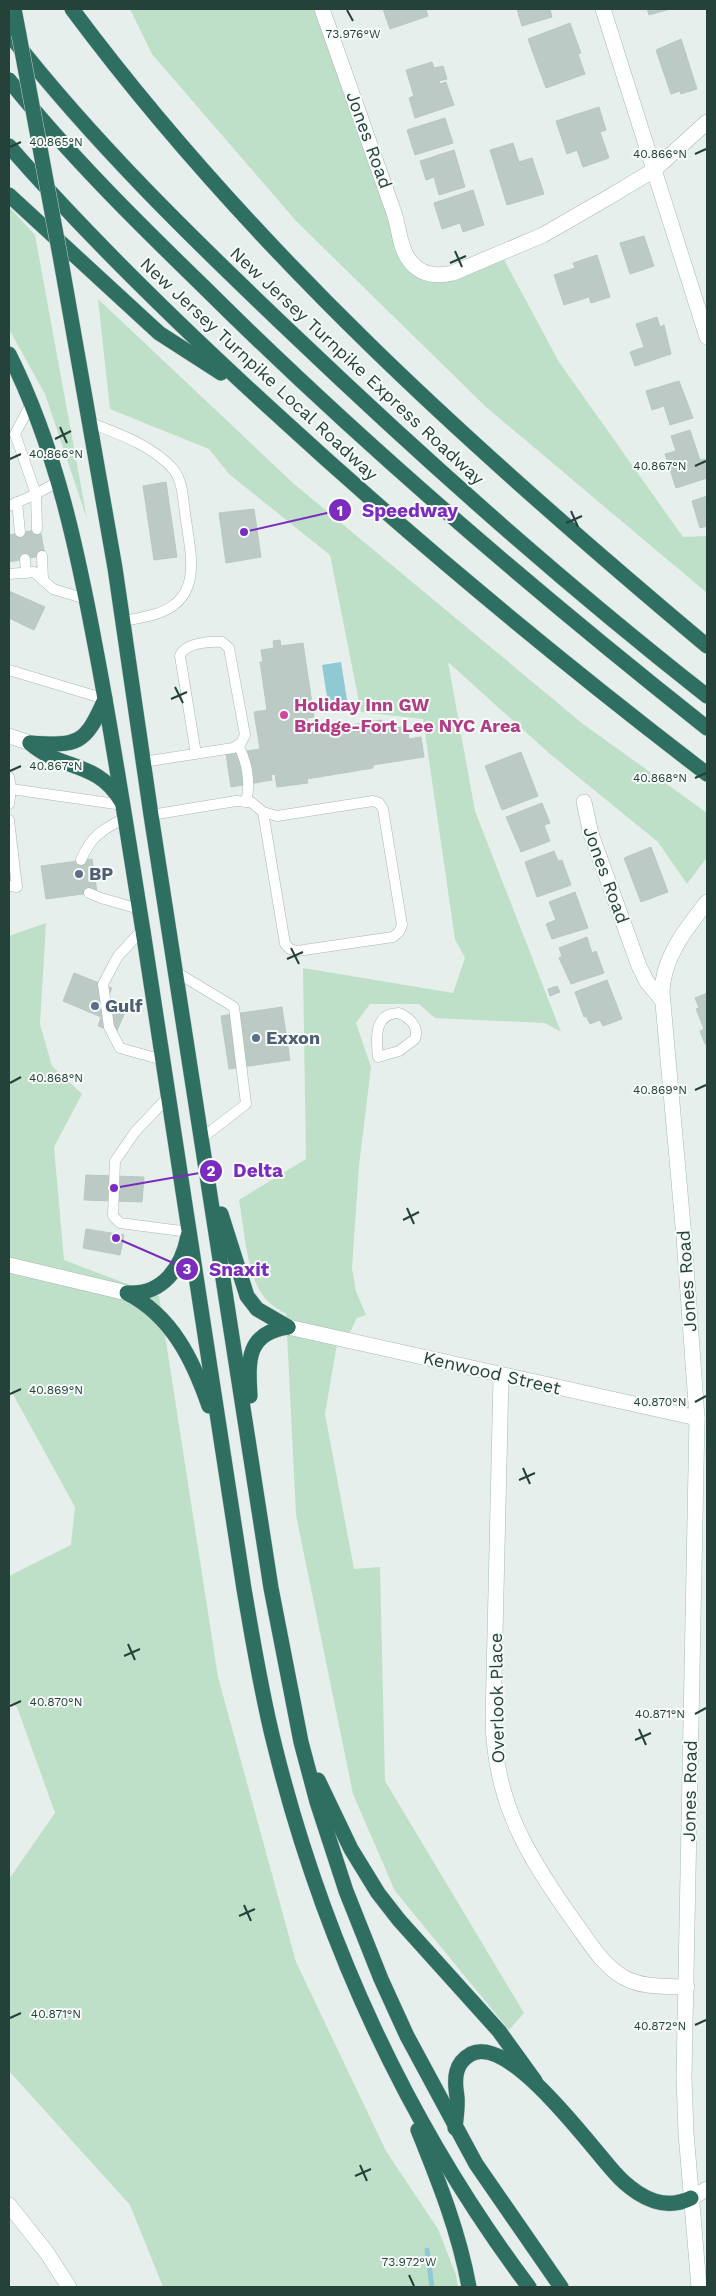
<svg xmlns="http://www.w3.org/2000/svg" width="716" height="2296" font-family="'Work Sans',sans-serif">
	<rect width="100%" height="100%" fill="#e6efeb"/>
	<g fill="#bfe0c8">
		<polygon points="130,9 322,9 403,246 429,275 501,254 559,362 683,537 707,536 707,593 486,407 296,221 152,54"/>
		<polygon points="9,207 35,235 87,519 45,394 9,329"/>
		<path d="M98,299L293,483L583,724L707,813V857L687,884L658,842L550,754L448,662L475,811L561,1032L545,1023L435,1018L419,1004H370L356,1023L371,1067L359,1166L352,1268L356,1291L366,1315L357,1318L346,1340L338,1338L325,1414L354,1569L380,1567L385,1781L524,2013L509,2030L395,1891L353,1794L296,1515L286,1314C276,1308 266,1302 260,1291C246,1268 244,1227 239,1200L306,1159L303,968L453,993L465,958L455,939L423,719L361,712L330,555L229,474L209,449L110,409Z"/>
		<polygon points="46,923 40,1024 52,1066 82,1094 54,1147 64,1260 159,1296 218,1677 296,1962 386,2151 438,2229 456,2275 458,2287 163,2287 130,2205 9,2071 9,1879 55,1813 17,1707 9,1702 9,1576 71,1545 75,1507 9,1387 9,936"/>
	</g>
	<polygon fill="#8ec9d4" points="341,662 347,700 328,703 322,665"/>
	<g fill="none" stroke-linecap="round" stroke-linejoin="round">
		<polyline stroke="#8ec9d4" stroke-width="5" points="427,2250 432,2287"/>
	</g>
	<g fill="#bbcac4" stroke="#b8c9c2">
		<polygon points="383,9 426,9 428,16 390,29"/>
		<polygon points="517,9 550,9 552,17 522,26"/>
		<polygon points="647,9 670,9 649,15"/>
		<polygon points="570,23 581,53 578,54 585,74 546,88 528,39"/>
		<polygon points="681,39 697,89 681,94 680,91 671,94 656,50"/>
		<polygon points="432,62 434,68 443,66 447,79 439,81 440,84 446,82 454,105 415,118 409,98 414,96 406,70"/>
		<polygon points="599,107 606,130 600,132 609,158 583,167 577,150 567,154 556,121"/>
		<polygon points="445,118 453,143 415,155 407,130"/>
		<polygon points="513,143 519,162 532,158 544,194 507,205 490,150"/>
		<polygon points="454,150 465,187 439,195 434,177 426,180 420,161"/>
		<polygon points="473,190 484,225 463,232 460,223 442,229 434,203"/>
		<polygon points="644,236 654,266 630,274 620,243"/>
		<polygon points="597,255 610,297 591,303 589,297 564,305 554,275 575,268 573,263"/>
		<polygon points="657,317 660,327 664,325 671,354 635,366 630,352 644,347 636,324"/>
		<polygon points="679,381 693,418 670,425 664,406 652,410 646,391"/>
		<polygon points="690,430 700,460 705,459 707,478 676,488 665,454 676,451 671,436"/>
		<polygon points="166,482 177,557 154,560 143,486"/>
		<polygon points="707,496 707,526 700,528 692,501"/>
		<polygon points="254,509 261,557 226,563 219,513"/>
		<polygon points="40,529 45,555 9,562 9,535"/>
		<polygon points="9,591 45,607 34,630 9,618"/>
		<polygon points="280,640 281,646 303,643 314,717 307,718 309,732 382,720 384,730 407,726 409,739 421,737 424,757 373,765 373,768 307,779 308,783 277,787 275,774 271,775 272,780 231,787 226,754 260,749 254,712 267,710 260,662 263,662 261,650 274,648 273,641"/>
		<polygon points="521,752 538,796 502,810 485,766"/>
		<polygon points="542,803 550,823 544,825 550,841 521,852 506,817"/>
		<polygon points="651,847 668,892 641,902 624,858"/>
		<polygon points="554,851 558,861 562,860 571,885 537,897 525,862"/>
		<polygon points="92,859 97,892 46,899 41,866"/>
		<polygon points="575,892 588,928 552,939 546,924 556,920 549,902"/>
		<polygon points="587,937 592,953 596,951 604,973 571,984 559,958 562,956 559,948"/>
		<polygon points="74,973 112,988 106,1002 126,1010 116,1033 98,1026 101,1017 63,1001"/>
		<polygon points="607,980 622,1019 603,1026 600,1020 590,1024 586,1016 584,1017 575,992"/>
		<polygon points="557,986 560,992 550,996 548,989"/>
		<polygon points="707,993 707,1044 705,1044 700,1031 704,1029 696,1009 699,1008 695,998"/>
		<polygon points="282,1007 290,1060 229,1069 221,1016"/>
		<polygon points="86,1175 144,1177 142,1202 84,1200"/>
		<polygon points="86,1229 124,1235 120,1255 83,1248"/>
	</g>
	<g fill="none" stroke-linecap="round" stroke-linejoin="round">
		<defs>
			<g id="lane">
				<polyline points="32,402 15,434 36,494 37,529"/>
				<path d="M91,423C119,434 153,446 173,469C184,482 183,504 186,520C191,556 203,599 156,614C146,617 134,619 123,621"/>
				<polyline points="17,502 20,532"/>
				<polyline points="9,506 36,494 59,481"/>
				<polyline points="42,556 43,580"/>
				<polyline points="25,559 26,573"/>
				<polyline points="9,574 34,572 53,589 86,599"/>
				<polyline points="9,670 105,699"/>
				<path d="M238,745C247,761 251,783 246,802"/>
				<path d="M143,762L233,748L241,743L245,735L229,648L222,642C210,641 184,643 180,656L196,754"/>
				<polyline points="9,777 11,789 9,804"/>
				<polyline points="11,789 123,805"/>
				<polyline points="151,815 236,801 251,802 263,812 277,816 373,801 379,803 383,809 402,925 399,932 393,937 297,951 290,949 285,944 263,812"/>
				<polyline points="9,820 17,887 9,886"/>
				<path d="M81,860C91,836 103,829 125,818"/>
				<polyline points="89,893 101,898 139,909"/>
				<polyline points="142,930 118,956 103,984 109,1027 120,1048 163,1060"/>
				<polyline points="176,972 234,1007 246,1104 202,1138"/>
				<path d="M399,1013C410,1018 419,1027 415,1039L399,1051L378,1057C376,1038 374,1013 399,1013Z"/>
				<polyline points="168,1097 135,1132 115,1161 113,1216 120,1223 189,1232"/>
			</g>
			<g id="street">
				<path d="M322,9C346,76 369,143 393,210C399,225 399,247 409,260C420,275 435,277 453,273L543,235L609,197L654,170L707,122"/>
				<polyline points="603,9 707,337"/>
				<polyline points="9,736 30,743"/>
				<polyline points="584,802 591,834 639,966 647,982 662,1000"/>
				<polyline points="9,1265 127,1293"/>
				<polyline points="288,1327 697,1418"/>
				<path d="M501,1376L493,1721C495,1803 527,1855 573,1920C588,1940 601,1964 623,1977C642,1988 665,1986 687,1987"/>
				<polyline points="691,2198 707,2189"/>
				<polyline points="9,2205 47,2253 69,2287"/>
			</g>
			<path id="secondary" d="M699,2287L686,2133L684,2077L697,1418L684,1237L662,992C663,957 686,929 707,902"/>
			<g id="highway">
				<polyline points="14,9 19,35"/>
				<path d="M72,9C252,251 477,453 707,646"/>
				<path d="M9,34C94,143 195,241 295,336C427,462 563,583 707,696"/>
				<path d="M9,80C69,155 137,222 206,289C364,446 533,590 707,728"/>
				<path d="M9,146C91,240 180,326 272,410C411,538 557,659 707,774"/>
				<polyline points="9,195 159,333 221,373"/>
				<polyline points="61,261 115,568 151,815 271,1588 301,1742 317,1802 346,1891 381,1979 407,2036 476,2164 561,2287"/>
				<path d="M9,354C56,448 77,548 96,650C114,744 128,838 143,931C176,1151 211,1370 244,1589C253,1641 261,1692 274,1743C322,1939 408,2126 529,2287"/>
				<path d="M30,743C61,771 97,760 121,801"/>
				<path d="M30,743C78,746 85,745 105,699"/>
				<polyline points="221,1214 247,1296 257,1309 288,1327"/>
				<path d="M127,1293C172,1316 193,1360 209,1406"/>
				<path d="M128,1293C163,1295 182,1267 188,1236"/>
				<path d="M250,1396C248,1361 246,1333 288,1327"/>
				<polyline points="318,1780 351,1849 378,1893 399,1920 499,2031 535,2081"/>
				<path d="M455,2128C456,2118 458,2107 457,2097C456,2088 454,2081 457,2071C459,2063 464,2058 471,2054C510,2034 590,2146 615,2173C621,2180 629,2187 638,2193C655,2204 673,2207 691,2198"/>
				<path d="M418,2130C439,2182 459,2232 469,2287"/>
			</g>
		</defs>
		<use href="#lane" stroke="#a8b8b2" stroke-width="11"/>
		<use href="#street" stroke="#a8b8b2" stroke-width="16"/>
		<use href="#secondary" stroke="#a4bbb3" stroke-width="16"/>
		<use href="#highway" stroke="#c2cac8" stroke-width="16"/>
		<use href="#lane" stroke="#fff" stroke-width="10"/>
		<use href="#street" stroke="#fff" stroke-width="15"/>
		<use href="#secondary" stroke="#fff" stroke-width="15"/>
		<use href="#highway" stroke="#2f6f62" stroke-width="15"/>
		<defs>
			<polyline id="highway-bridge" points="19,35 61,261"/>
		</defs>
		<use href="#highway-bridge" stroke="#c2cac8" stroke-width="16" stroke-linecap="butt"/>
		<use href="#highway-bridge" stroke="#2f6f62" stroke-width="15"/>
	</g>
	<path fill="none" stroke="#24423a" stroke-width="2" d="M347,10L353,21M10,147L21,142M695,154L706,149M455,251L462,267M450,263L466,256M60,427L67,443M55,439L71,431M10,459L21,454M695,466L706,461M571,511L578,527M566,523L582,516M175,687L183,703M171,699L187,692M10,771L21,766M695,778L706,773M291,948L299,964M287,959L303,952M10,1083L21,1077M695,1090L706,1085M407,1208L414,1224M403,1220L419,1212M10,1394L21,1389M695,1402L706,1396M523,1468L530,1484M519,1480L535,1473M128,1644L135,1660M124,1656L140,1649M10,1706L21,1701M695,1714L706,1708M639,1729L646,1745M635,1740L651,1733M244,1905L251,1921M239,1916L255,1909M10,2018L21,2013M695,2025L706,2020M360,2165L367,2181M355,2176L371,2169M409,2275L414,2286"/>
	<circle fill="#d1479c" stroke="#f7fbf9" stroke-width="2" cx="284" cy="715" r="5"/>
	<g fill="#5c6f8a" stroke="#f7fbf9" stroke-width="2">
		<circle cx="79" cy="874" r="5"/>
		<circle cx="95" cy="1006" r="5"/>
		<circle cx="256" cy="1038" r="5"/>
	</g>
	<g text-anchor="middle" stroke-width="4" stroke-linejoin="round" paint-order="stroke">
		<g font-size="18" fill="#24423a" stroke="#f7fbf9">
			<text transform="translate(369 140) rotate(70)" y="6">Jones Road</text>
			<text transform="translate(357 366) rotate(43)" y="6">New Jersey Turnpike Express Roadway</text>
			<text transform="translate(259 369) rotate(43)" y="6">New Jersey Turnpike Local Roadway</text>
			<text transform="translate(606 875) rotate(70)" y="6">Jones Road</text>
			<text transform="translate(687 1281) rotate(-94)" y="6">Jones Road</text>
			<text transform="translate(492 1373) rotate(13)" y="6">Kenwood Street</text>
			<text transform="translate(497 1698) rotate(-91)" y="6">Overlook Place</text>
			<text transform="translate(690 1791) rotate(-89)" y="6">Jones Road</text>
		</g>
		<g font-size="18" font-weight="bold" fill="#b23c85" stroke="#f7fbf9" text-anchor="start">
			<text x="294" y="711">Holiday Inn GW<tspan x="294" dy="21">Bridge-Fort Lee NYC Area</tspan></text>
		</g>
		<g font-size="18" font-weight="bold" fill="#4e5e75" stroke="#f7fbf9" text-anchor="start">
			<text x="89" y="880">BP</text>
			<text x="105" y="1012">Gulf</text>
			<text x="266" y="1044">Exxon</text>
		</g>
	</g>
	<g font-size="12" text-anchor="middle" fill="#24423a" stroke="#f7fbf9" stroke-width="4" stroke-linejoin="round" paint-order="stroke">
		<text x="353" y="38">73.976°W</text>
		<text x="56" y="146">40.865°N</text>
		<text x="660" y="158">40.866°N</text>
		<text x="56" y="458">40.866°N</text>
		<text x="660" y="470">40.867°N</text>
		<text x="56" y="770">40.867°N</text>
		<text x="660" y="782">40.868°N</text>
		<text x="56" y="1082">40.868°N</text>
		<text x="660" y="1094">40.869°N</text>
		<text x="56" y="1394">40.869°N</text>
		<text x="660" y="1406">40.870°N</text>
		<text x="56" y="1706">40.870°N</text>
		<text x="660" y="1718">40.871°N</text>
		<text x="56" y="2018">40.871°N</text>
		<text x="660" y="2030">40.872°N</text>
		<text x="409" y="2266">73.972°W</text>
	</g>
	<path fill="none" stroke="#7b2cbf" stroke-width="2" d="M244 532L340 510M114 1188L211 1171M116 1238L187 1269"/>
	<g fill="#7b2cbf" stroke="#f7fbf9" stroke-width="2">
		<circle cx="244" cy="532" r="5"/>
		<circle cx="114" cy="1188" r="5"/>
		<circle cx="116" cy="1238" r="5"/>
		<circle cx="340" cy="510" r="12"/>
		<circle cx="211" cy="1171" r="12"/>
		<circle cx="187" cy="1269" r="12"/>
	</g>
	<g font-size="15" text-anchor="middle" font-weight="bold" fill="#fff">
		<text x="340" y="516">1</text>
		<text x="211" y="1176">2</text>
		<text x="187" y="1274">3</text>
	</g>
	<g font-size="19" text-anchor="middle" font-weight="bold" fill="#7b2cbf" stroke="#f7fbf9" stroke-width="4" stroke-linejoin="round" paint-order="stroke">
		<text x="410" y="517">Speedway</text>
		<text x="258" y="1177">Delta</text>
		<text x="239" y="1276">Snaxit</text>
	</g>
	<rect width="716" height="2296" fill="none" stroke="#24423a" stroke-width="20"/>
</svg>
